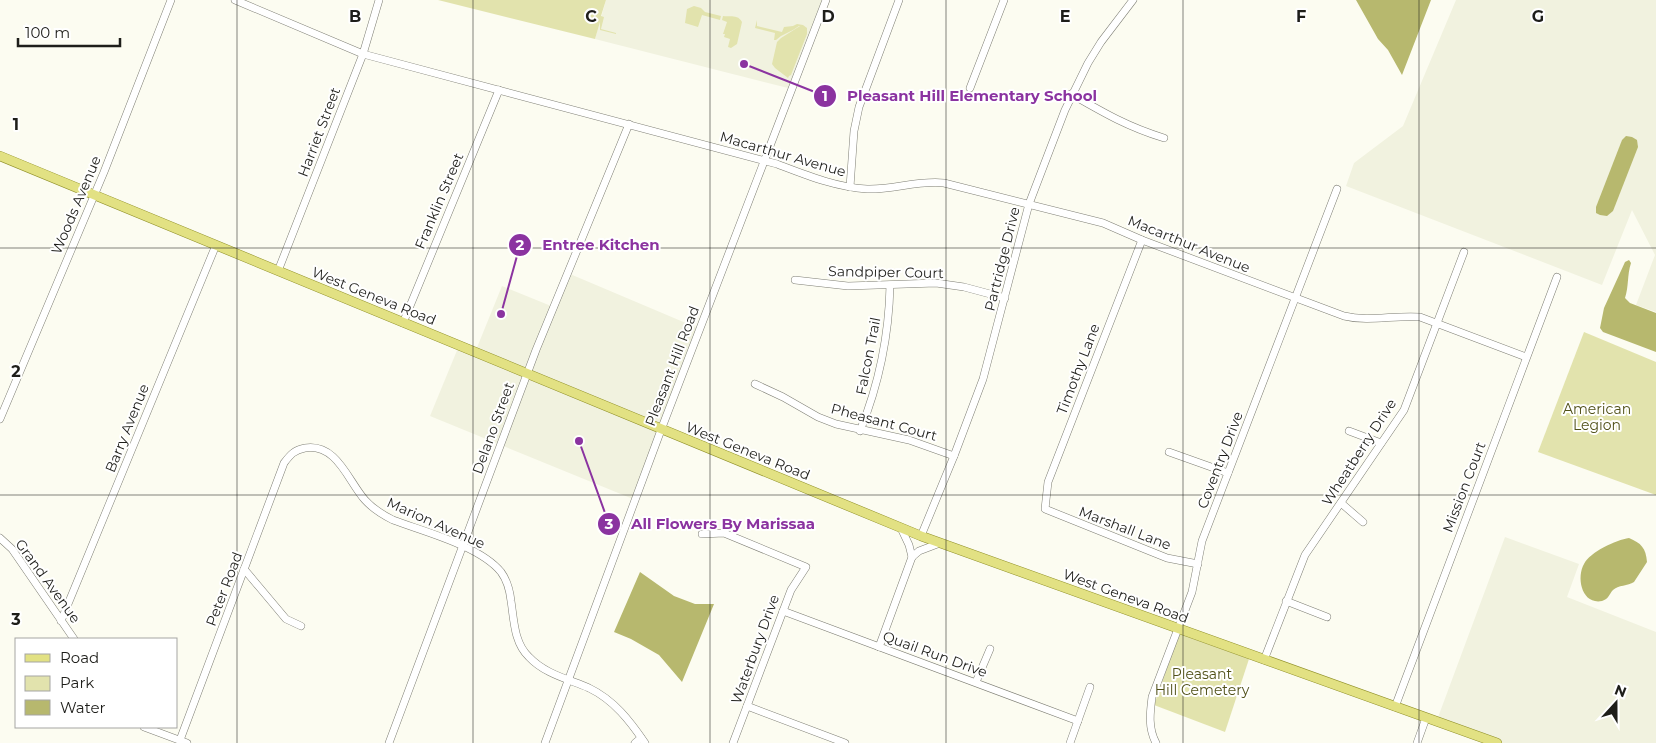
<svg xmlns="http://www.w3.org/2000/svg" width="1656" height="743" font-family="Montserrat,sans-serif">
	<rect width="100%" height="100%" fill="#fcfcf1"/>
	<g fill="#f1f2df">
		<polygon points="606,0 822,0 788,88 595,39"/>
		<polygon points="1456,0 1656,0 1656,312 1636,305 1655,255 1632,210 1602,285 1346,186 1354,163 1403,126"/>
		<polygon points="570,274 700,329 660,426 476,350 502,286 556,308"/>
		<polygon points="458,348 660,431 633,499 430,416"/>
		<polygon points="1505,537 1579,564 1567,597 1656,632 1656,743 1500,743 1437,720"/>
	</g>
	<g fill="#e2e3ad">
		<polygon points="438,0 606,0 601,16 604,17 601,29 616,33 616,34 600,30 600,22 595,39"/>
		<polygon points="694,6 701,8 705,12 721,16 720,20 702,15 698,27 685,23 687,9"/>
		<path d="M723,16C730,17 738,14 742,22L737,44L731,48L728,47L730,39L724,37L725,34H723L727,22L722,20Z"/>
		<polygon points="757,20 757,26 782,32 784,27 793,26 797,24 803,25 807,28 807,34 791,75 789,76 788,78 775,68 772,64 777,42 781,38 800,26 799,26 793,30 781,36 776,40 774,40 775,33 755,28"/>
		<polygon points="1584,332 1656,362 1656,495 1538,452"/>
		<polygon points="1179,634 1249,659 1225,732 1154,705"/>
	</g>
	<g fill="#b7b86e">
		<polygon points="1356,0 1431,0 1402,75 1388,50 1378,39"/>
		<polygon points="1626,136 1632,137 1637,140 1638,147 1613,211 1607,216 1600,215 1596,213 1596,207 1622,140"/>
		<path d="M1629,260L1631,263C1627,275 1629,286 1625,298L1630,303L1656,313V352L1603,332L1600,328L1604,308L1625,262Z"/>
		<path d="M1629,538C1641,543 1646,548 1647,562L1634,582C1628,586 1618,585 1613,590C1609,594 1609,599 1602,601C1582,605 1576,578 1584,564C1590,552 1616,540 1629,538Z"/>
		<polygon points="640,572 674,596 695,604 714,604 682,682 659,655 631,639 614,632"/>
	</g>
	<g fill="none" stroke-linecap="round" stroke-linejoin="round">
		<defs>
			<g id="minor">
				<path d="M235,0L363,54L777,164C806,175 835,187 867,189C893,190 918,180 944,183L1103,223L1142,240L1344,316C1369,322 1394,315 1420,317L1526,357"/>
				<polyline points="970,88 1004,0"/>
				<path d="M1071,94C1104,113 1128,127 1164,138"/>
				<polyline points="850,187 854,131 859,107 899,0"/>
				<polyline points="1142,240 1048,482 1045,509 1167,558 1198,564"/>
				<polyline points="278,271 363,54 379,0"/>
				<polyline points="795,280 848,286 936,283 964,287 1005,298"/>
				<polyline points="403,323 499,90"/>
				<polyline points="755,384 783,397 818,417 836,424 909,440 954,456"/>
				<polyline points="0,419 104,172 171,0"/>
				<path d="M860,431C879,384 889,335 890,285"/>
				<polyline points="1349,431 1381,443"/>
				<polyline points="1169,452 1228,473"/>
				<polyline points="1341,503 1363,522"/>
				<polyline points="901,528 909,545 912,557"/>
				<polyline points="702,534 724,533 806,567 791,590 733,743"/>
				<polyline points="921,536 954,456 983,379 1029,204 1065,110 1088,63 1101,42 1133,0"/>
				<polyline points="0,538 12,549 74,639"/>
				<polyline points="244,569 286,619 301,626"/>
				<polyline points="1286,601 1327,617"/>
				<polyline points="783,611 1078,721"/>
				<polyline points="61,621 216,245"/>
				<polyline points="879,647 912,557 919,551 940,543"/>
				<polyline points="1264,660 1305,555 1404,410 1464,252"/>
				<polyline points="976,682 990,649"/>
				<polyline points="747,706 845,743"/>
				<polyline points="1395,707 1557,277"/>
				<polyline points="144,727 187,743"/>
				<path d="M180,740L284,463C290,455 294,450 305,448C337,443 348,481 365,500C373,509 383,515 393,520C425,532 480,546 501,572C507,580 510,592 511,601C514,620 514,643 529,657C545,674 568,679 589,688C614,700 630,721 645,743"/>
				<polyline points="389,743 536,350 629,124"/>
				<polyline points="545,743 661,430 826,0"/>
				<polyline points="635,743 641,738"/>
				<polyline points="1070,743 1090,687"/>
				<path d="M1156,743C1148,728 1150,713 1152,697L1192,592L1202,541L1337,189"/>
				<polyline points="1417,743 1426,718"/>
			</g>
			<polyline id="major" points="0,156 921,536 1497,743"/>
		</defs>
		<use href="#minor" stroke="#7e7e74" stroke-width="8"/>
		<use href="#major" stroke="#909029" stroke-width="10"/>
		<use href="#minor" stroke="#fff" stroke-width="7"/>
		<use href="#major" stroke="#e2e183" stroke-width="9"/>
	</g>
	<path fill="none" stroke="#1e1e1a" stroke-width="1" stroke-opacity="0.55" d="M237,0V743M473,0V743M710,0V743M946,0V743M1183,0V743M1419,0V743M0,248H1656M0,495H1656"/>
	<g text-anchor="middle" stroke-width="4" stroke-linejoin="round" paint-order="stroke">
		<g font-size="14" fill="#1e1e1a" stroke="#fff">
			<text transform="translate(319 132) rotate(-69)" y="5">Harriet Street</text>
			<text transform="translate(783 154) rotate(16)" y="5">Macarthur Avenue</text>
			<text transform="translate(439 201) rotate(-67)" y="5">Franklin Street</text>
			<text transform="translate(76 205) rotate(-67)" y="5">Woods Avenue</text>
			<text transform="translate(1189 244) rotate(22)" y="5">Macarthur Avenue</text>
			<text transform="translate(1002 259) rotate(-76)" y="5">Partridge Drive</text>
			<text transform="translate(886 272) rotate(1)" y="5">Sandpiper Court</text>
			<text transform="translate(374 296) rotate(22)" y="5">West Geneva Road</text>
			<text transform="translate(868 356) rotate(-79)" y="5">Falcon Trail</text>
			<text transform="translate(672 366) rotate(-69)" y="5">Pleasant Hill Road</text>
			<text transform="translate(1078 369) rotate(-69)" y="5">Timothy Lane</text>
			<text transform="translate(884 422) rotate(15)" y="5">Pheasant Court</text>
			<text transform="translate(127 428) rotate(-68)" y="5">Barry Avenue</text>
			<text transform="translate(493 428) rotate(-70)" y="5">Delano Street</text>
			<text transform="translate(748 451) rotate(22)" y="5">West Geneva Road</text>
			<text transform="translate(1359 452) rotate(-57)" y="5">Wheatberry Drive</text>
			<text transform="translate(1220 460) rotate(-69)" y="5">Coventry Drive</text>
			<text transform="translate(1464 487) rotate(-69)" y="5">Mission Court</text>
			<text transform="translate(436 523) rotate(24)" y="5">Marion Avenue</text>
			<text transform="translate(1125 528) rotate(21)" y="5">Marshall Lane</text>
			<text transform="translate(48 581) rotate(54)" y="5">Grand Avenue</text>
			<text transform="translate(224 589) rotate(-69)" y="5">Peter Road</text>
			<text transform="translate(1126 596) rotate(20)" y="5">West Geneva Road</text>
			<text transform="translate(755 649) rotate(-70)" y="5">Waterbury Drive</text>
			<text transform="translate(935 654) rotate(20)" y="5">Quail Run Drive</text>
		</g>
		<g font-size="14" fill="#505018" stroke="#fff">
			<text x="1597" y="414">American<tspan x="1597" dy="16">Legion</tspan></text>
			<text x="1202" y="679">Pleasant<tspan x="1202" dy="16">Hill Cemetery</tspan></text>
		</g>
	</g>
	<g font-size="16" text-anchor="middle" font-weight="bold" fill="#1e1e1a" stroke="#fff" stroke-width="4" stroke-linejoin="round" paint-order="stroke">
		<text x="355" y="22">B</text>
		<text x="591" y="22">C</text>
		<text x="828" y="22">D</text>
		<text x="1065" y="22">E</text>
		<text x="1301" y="22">F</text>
		<text x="1538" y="22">G</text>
		<text x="16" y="130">1</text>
		<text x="16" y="377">2</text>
		<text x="16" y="625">3</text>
	</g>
	<path fill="none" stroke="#8b33a0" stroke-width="2" d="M744 64L825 96M501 314L520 245M579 441L609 524"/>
	<g fill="#8b33a0" stroke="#fff" stroke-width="2">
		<circle cx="744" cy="64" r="5"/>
		<circle cx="501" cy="314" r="5"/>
		<circle cx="579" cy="441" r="5"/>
		<circle cx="825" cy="96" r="12"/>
		<circle cx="520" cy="245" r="12"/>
		<circle cx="609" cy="524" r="12"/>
	</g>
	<g font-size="15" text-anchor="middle" font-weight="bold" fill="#fff">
		<text x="825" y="101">1</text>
		<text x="520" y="250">2</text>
		<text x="609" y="529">3</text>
	</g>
	<g font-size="15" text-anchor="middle" font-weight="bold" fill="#8b33a0" stroke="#fff" stroke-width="4" stroke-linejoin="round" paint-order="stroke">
		<text x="972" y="101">Pleasant Hill Elementary School</text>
		<text x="601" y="250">Entree Kitchen</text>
		<text x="723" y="529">All Flowers By Marissaa</text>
	</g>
	<rect x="15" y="638" width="162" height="90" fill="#ffffff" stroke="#a5a5a3"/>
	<rect x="25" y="654" width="25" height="8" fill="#e2e183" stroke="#a5a5a3"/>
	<text x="60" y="663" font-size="15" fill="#1e1e1a">Road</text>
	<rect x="25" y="676" width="25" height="15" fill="#e2e3ad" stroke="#a5a5a3"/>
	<text x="60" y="688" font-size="15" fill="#1e1e1a">Park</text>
	<rect x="25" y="700" width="25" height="15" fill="#b7b86e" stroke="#a5a5a3"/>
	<text x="60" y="713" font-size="15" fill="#1e1e1a">Water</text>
	<g transform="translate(1616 703) rotate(21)" stroke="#ffffff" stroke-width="4" paint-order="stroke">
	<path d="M0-4L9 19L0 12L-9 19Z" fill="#1e1e1a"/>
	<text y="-8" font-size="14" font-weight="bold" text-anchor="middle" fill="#1e1e1a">N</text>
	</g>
	<path d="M18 38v8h102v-8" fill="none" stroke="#1e1e1a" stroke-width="2.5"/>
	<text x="25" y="38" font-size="15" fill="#1e1e1a" stroke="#ffffff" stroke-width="4" paint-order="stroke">100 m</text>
</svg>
